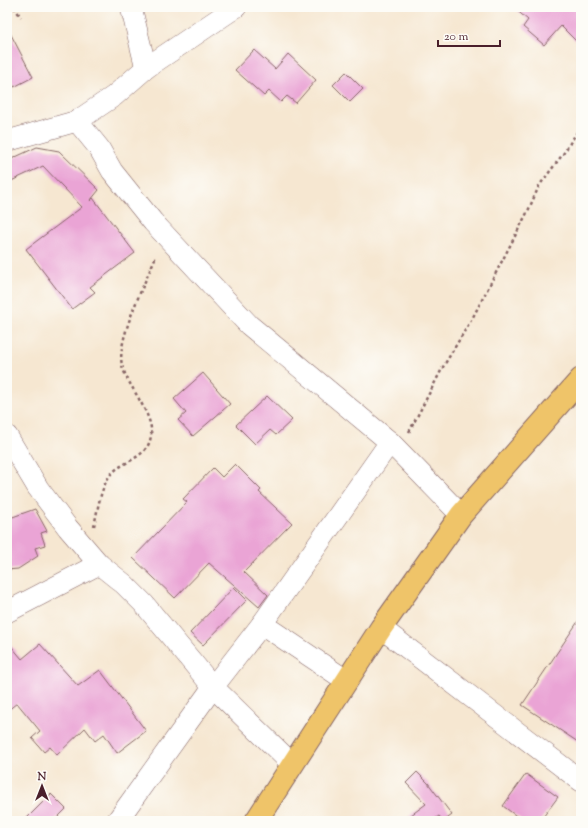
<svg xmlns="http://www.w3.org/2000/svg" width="588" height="828" font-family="'Sorts Mill Goudy',serif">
	<rect width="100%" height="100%" fill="#fdfcf7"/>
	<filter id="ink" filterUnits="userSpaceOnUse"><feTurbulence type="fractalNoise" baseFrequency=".025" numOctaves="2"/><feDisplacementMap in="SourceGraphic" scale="8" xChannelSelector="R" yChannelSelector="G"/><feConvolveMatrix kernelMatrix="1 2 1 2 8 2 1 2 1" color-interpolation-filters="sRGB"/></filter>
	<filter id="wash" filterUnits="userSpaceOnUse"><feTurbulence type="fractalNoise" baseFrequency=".012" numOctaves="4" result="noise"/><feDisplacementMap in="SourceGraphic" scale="16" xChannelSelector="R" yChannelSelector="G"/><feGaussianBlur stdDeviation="0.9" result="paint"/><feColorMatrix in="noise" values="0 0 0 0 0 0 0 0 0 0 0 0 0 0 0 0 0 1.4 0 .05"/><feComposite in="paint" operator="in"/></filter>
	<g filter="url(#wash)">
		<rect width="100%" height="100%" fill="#f6e7d1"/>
		<g id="blocks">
			<g fill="#eaa4d5">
				<polygon points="513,7 581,7 581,46 561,26 544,45 523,27 528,20"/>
				<polygon points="7,27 33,77 14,87 7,74"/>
				<polygon points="254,50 275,69 288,54 316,80 296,103 287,96 281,102 269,91 264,96 235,70"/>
				<polygon points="346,72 363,89 350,102 333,85"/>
				<polygon points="37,147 59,151 99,190 90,201 93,198 135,253 90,287 95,292 72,309 26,249 82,207 43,166 7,183 7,161"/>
				<polygon points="203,373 230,404 193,436 178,420 186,413 174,399"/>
				<polygon points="267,396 292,420 276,435 270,430 255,444 236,425"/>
				<polygon points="235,464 261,490 259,492 292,523 244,572 268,595 259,607 209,563 175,598 133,558 187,502 183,499 213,468 222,477"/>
				<polygon points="35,509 47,531 41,533 45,545 35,548 38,556 18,569 7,570 7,519"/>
				<polygon points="234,587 247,600 203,645 190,633"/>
				<polygon points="581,617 581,744 522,705"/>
				<polygon points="7,641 22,659 40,644 78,686 100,670 146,731 117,753 104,734 95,741 85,728 57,755 50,747 44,752 32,738 40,731 17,703 7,711"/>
				<polygon points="417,772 428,783 452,815 444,821 439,816 432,821 403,821 426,804 406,783"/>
				<polygon points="526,774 558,797 540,821 523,821 503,806"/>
				<polygon points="51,794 66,809 54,821 24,821"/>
			</g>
		</g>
	</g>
	<g filter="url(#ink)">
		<use href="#blocks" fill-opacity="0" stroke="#866565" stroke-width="1"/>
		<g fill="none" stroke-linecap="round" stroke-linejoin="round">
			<defs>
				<g id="minor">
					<polyline points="131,7 146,68"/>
					<polyline points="77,121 99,148 112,171 153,222 249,325 390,442 461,515"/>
					<polyline points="7,141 77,121 114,96 146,68 236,7"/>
					<polyline points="7,436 38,488 68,528 99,564 124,584 144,604 213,687 292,764"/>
					<polyline points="7,612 99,564"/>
					<polyline points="262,624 347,681"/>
					<polyline points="381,628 581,781"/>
					<polyline points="117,821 213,687 262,624 390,442"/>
				</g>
				<polyline id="major" points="256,821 381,628 461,515 581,379"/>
			</defs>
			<use href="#minor" stroke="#866565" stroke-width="22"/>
			<use href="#major" stroke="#866565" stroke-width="24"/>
			<g stroke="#866565" stroke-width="2.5" stroke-dasharray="3 3" stroke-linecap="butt">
				<polyline points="14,7 21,17"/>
				<polyline points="409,432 443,367 473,317 528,211 539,186 563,154 581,126"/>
				<path d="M94,526C98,509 100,488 111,474C124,460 149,458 151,435C154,414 126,384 122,365C116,340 146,281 156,256"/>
			</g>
			<use href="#minor" stroke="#fff" stroke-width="21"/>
			<use href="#major" stroke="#efc469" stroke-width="22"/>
		</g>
	</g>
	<rect width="588" height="828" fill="none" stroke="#fdfcf7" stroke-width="24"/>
	<g transform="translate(42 786)" stroke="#fdfcf7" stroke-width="3" paint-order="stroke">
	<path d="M0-3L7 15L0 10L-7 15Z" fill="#4a1f2b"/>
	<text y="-6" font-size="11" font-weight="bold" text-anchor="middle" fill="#4a1f2b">N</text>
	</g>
	<path d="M438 40v6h62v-6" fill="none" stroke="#4a1f2b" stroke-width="2"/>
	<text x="444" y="40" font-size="12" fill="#4a1f2b" stroke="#fdfcf7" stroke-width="3" paint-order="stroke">20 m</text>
</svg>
